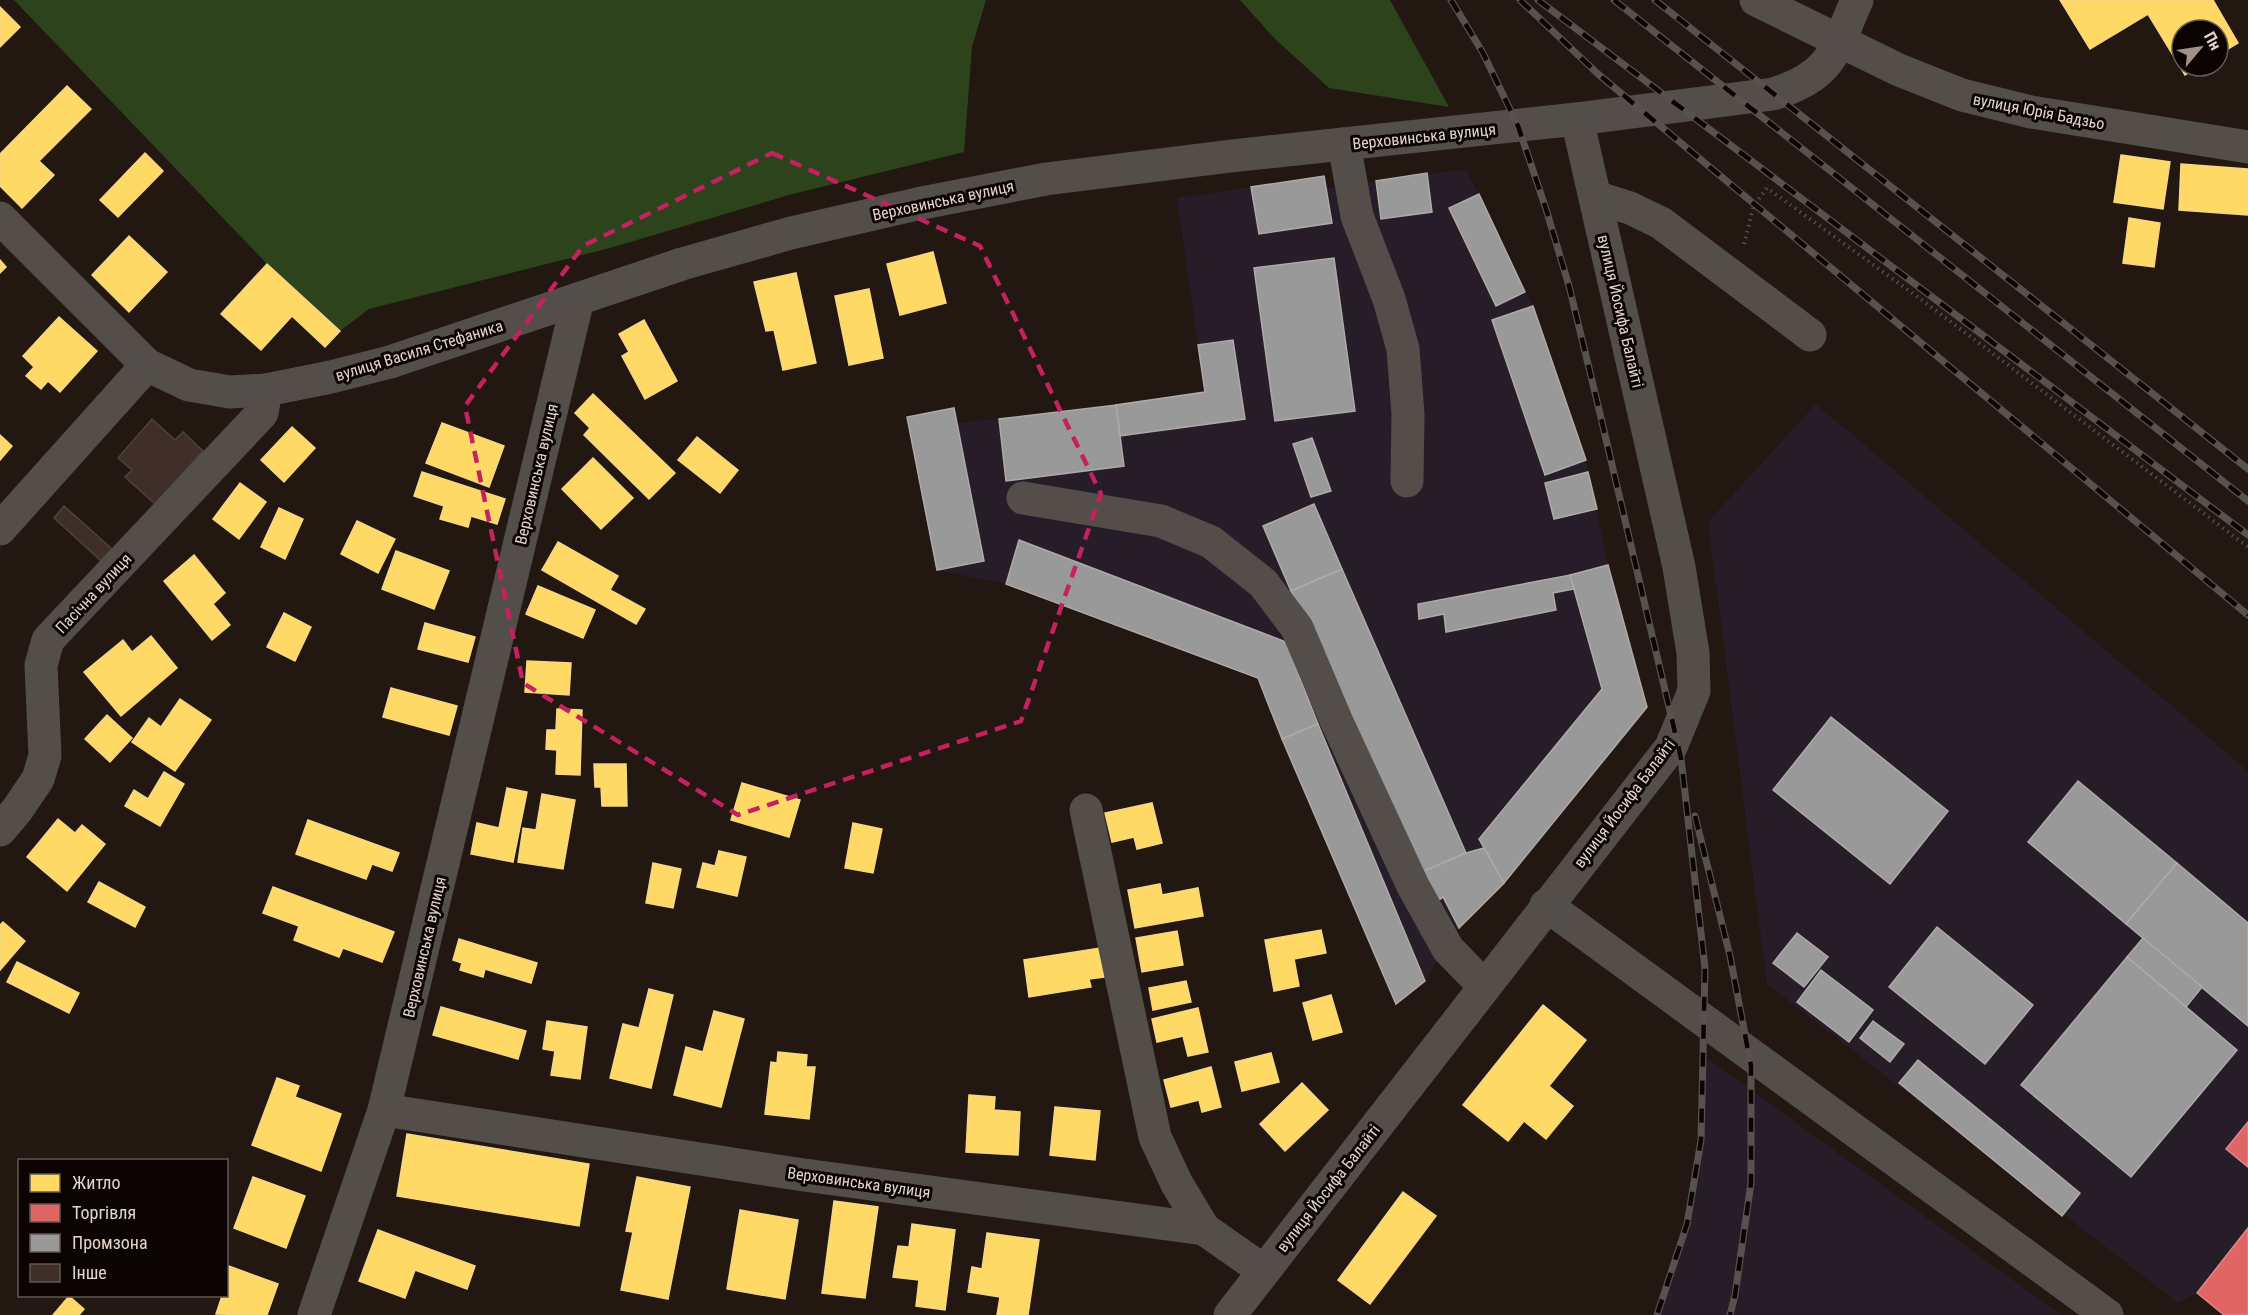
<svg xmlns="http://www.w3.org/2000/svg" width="2248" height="1315" font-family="'Roboto Condensed',sans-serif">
	<rect width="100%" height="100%" fill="#231711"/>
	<g fill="#261d29">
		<polygon points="1466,169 1533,306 1586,460 1608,565 1647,707 1504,883 1459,928 1425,981 1396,1004 1282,739 1258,678 1006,584 937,570 907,417 954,408 957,423 1116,405 1205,392 1177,198 1324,176 1326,188"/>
		<polygon points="1816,404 2248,771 2248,1228 2197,1293 2178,1303 1767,984 1708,522"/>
		<polygon points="1703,1055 2061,1315 1657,1315 1687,1224 1701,1140"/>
	</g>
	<g fill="#2d431c">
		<polygon points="14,0 986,0 972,47 964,152 789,195 610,248 369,309 340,331 267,264"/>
		<polygon points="1240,0 1390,0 1449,107 1329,88 1274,38"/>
	</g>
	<g fill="#ffd966" stroke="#f7d784" stroke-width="1.5">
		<polygon points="2060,0 2213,0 2238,43 2218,55 2218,30 2182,30 2182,66 2200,66 2185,75 2148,14 2090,49"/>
		<polygon points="0,7 20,27 0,47"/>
		<polygon points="67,86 91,109 39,161 54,175 22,208 0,186 0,154"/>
		<polygon points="145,153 163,171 118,217 100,200"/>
		<polygon points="2121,155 2170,162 2163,209 2114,202"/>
		<polygon points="2181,164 2248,169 2248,215 2179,210"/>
		<polygon points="2129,218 2160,223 2154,267 2123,263"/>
		<polygon points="129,236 167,272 129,312 92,275"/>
		<polygon points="933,252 946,303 900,315 887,264"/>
		<polygon points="0,260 6,267 0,273"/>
		<polygon points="267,264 340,331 325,347 292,316 261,350 221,314"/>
		<polygon points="796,273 816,363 783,370 774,330 766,331 754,282"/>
		<polygon points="869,289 883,358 849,365 835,296"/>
		<polygon points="59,317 97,351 60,392 48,381 41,389 26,376 34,367 23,356"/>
		<polygon points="644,320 677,381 645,399 622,356 629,352 619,334"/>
		<polygon points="593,394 675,473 649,499 584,435 590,428 575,413"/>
		<polygon points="442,423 504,446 489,487 426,463"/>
		<polygon points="292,427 315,448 284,482 261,460"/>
		<polygon points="0,435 12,446 0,460"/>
		<polygon points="697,437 738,470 720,493 678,460"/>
		<polygon points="593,458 633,498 601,529 562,489"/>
		<polygon points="422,472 505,499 497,524 471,516 468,527 440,519 444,506 414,496"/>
		<polygon points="240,483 266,502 239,539 213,519"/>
		<polygon points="279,508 303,519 285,559 261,547"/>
		<polygon points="357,521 395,539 378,573 341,554"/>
		<polygon points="558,542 618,576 610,590 645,609 636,624 542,570"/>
		<polygon points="396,551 449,571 434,609 382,589"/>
		<polygon points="194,555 225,593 213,604 230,625 212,640 164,581"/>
		<polygon points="538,586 595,610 583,638 526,614"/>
		<polygon points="284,613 311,627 295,661 267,647"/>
		<polygon points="425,623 475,637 468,662 418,649"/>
		<polygon points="151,636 177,668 121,716 84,672 123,640 132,652"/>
		<polygon points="527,661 571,663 569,695 525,692"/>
		<polygon points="391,688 457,706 449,735 383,717"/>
		<polygon points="180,699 211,720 175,771 132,742 149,718 161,727"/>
		<polygon points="557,709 582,710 580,775 556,774 557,750 546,749 547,730 556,730"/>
		<polygon points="107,715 132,738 110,762 85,739"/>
		<polygon points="594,764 626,764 627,806 602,806 601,787 595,787"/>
		<polygon points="164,772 184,784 160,826 125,806 134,790 148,799"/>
		<polygon points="742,783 800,800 789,837 731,820"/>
		<polygon points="507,788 527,792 513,862 471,854 477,823 499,828"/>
		<polygon points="542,794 575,800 563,869 518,862 523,828 536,830"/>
		<polygon points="1152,803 1162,843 1137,849 1134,837 1112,842 1105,813"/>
		<polygon points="58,819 75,833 82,825 105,844 67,891 27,857"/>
		<polygon points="308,820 399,853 392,871 372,864 366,879 296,854"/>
		<polygon points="853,823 882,829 873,873 845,868"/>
		<polygon points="719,851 746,857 737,896 697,887 703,863 715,866"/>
		<polygon points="653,863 681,869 673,908 646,903"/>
		<polygon points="99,882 145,907 135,927 88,902"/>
		<polygon points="1160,884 1162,895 1198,888 1203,916 1135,928 1128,890"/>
		<polygon points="273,887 394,932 382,962 343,948 339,957 294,940 299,926 263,913"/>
		<polygon points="3,922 25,941 0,970 0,925"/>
		<polygon points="1321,930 1326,953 1294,959 1299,986 1274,991 1265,940"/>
		<polygon points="1177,931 1183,965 1142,972 1136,938"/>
		<polygon points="459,939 537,963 531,983 485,969 483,977 460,970 462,963 453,960"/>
		<polygon points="1100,948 1104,977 1089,979 1091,987 1029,997 1024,960"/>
		<polygon points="17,962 79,993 69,1013 7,982"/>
		<polygon points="1186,981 1191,1002 1153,1010 1149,988"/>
		<polygon points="649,989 673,995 651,1088 610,1078 623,1024 639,1028"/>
		<polygon points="1331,995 1342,1032 1313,1040 1303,1003"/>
		<polygon points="1543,1005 1586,1040 1549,1086 1573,1106 1546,1139 1524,1121 1508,1141 1463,1105"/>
		<polygon points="441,1007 526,1031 518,1059 433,1035"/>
		<polygon points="1198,1008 1208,1052 1188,1056 1183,1036 1157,1042 1152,1019"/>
		<polygon points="714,1011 744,1019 721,1107 674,1095 686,1047 703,1052"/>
		<polygon points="547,1021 587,1027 580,1079 551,1075 555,1051 543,1049"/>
		<polygon points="778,1052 807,1055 806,1067 815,1067 809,1119 765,1114 771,1062 777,1063"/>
		<polygon points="1271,1053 1279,1082 1242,1091 1235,1062"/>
		<polygon points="1211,1067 1221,1107 1202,1112 1199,1100 1171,1107 1164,1080"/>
		<polygon points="277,1078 299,1086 295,1097 341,1114 321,1171 252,1145"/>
		<polygon points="1302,1083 1328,1110 1285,1151 1260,1124"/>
		<polygon points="969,1095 995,1097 994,1110 1020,1112 1018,1155 966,1152"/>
		<polygon points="1055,1107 1100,1111 1095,1160 1050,1155"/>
		<polygon points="407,1134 589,1164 579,1226 397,1196"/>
		<polygon points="253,1177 305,1196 286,1248 234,1228"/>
		<polygon points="637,1177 690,1187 668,1299 621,1290 633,1232 626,1231"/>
		<polygon points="1403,1192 1436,1216 1370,1304 1338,1280"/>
		<polygon points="834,1201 878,1207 865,1298 822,1293"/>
		<polygon points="740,1210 798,1220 785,1299 727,1289"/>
		<polygon points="912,1224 955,1230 945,1310 916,1306 919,1280 893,1277 898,1246 909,1247"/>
		<polygon points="378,1230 475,1266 467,1289 415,1270 405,1298 359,1281"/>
		<polygon points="987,1233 1039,1240 1028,1315 997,1315 1000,1297 968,1292 972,1267 982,1269"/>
		<polygon points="226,1265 278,1284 267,1315 216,1314 222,1296 226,1296"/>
		<polygon points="69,1296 84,1309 79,1315 53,1315"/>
	</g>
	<g fill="#e06666" stroke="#e18784" stroke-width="1.5">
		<polygon points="2248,1122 2248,1167 2226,1149"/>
		<polygon points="2248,1228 2248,1315 2224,1315 2197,1293"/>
	</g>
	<g fill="#999" stroke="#afaaa8" stroke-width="1.5">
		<polygon points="1427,173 1432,212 1381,219 1376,181"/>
		<polygon points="1324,176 1332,223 1259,234 1251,187"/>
		<polygon points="1479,194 1525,292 1496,306 1449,208"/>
		<polygon points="1334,258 1355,411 1275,421 1254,268"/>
		<polygon points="1533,306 1586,460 1545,475 1492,320"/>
		<polygon points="1233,340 1245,419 1120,436 1116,405 1205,392 1198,345"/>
		<polygon points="1116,405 1124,466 1006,481 999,419"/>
		<polygon points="954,408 984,561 937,570 907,417"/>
		<polygon points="1312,438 1331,491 1311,497 1293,444"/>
		<polygon points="1588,472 1597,509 1554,519 1545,483"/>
		<polygon points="1314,504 1342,569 1291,591 1263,526"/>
		<polygon points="1019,540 1286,642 1318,724 1282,739 1258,678 1006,584"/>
		<polygon points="1608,565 1647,707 1504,883 1479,839 1602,689 1570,575"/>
		<polygon points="1342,569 1466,853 1415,875 1291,591"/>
		<polygon points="1570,575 1574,589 1553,593 1556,610 1446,632 1444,614 1419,619 1418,604"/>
		<polygon points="1831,717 1948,811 1890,884 1773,790"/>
		<polygon points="1318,724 1425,981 1396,1004 1282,739"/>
		<polygon points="2078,781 2177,863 2126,924 2028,842"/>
		<polygon points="1484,848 1504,883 1459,928 1443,897 1433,905 1415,875 1466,853"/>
		<polygon points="2177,863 2248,923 2248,1026 2126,924"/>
		<polygon points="1937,927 2033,1005 1985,1064 1889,987"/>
		<polygon points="1797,933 1828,957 1804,987 1773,963"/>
		<polygon points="2143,938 2202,987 2186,1007 2127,957"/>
		<polygon points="2127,957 2237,1050 2131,1177 2021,1085"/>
		<polygon points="1821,970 1873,1010 1849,1042 1797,1002"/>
		<polygon points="1873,1021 1904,1044 1890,1062 1860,1038"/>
		<polygon points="1918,1060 2080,1193 2062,1216 1899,1083"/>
	</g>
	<g fill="#402e28" stroke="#4d423d" stroke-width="1.5">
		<polygon points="152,419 175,440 183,432 203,451 155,504 125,477 132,470 118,458"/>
		<polygon points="64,506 112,549 101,561 54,518"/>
	</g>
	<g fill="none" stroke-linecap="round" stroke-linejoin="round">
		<polyline stroke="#544e4a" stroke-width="4" stroke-dasharray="1.5 4.5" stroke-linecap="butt" points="1744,244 1754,205 1767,188 1926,303 2248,547"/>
		<g stroke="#534e4a" stroke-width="33">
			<polyline points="1756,0 1899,70 1962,95 2031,112 2248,147"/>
			<polyline points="1344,144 1357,216 1389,299 1403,349 1408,414 1407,481"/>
			<polyline points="1595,197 1630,208 1661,223 1810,335"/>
			<path d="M0,218L147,365L189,385L230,392L266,390L331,377L390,362L682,264L791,233L917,204L1046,179L1231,156L1577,119L1773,94C1832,76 1834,52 1857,0"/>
			<polyline points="578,299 384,1110 797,1174 1204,1229 1264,1271"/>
			<polyline points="1023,498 1161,521 1211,542 1263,583 1297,628 1336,720 1413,886 1448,949 1484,986"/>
			<polyline points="0,529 147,365"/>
			<polyline points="1086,810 1155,1137 1177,1184 1204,1229"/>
			<polyline points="0,830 17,810 38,779 45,756 41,665 48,640 262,413 266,390"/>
			<polyline points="1546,905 2107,1315"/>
			<polyline points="314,1315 384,1110"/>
			<polyline points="1230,1315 1671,747 1694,691 1693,653 1679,567 1577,119"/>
		</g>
		<defs>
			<g id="rail">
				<polyline points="1451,0 1483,53 1518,126 1546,209 1569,286 1597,401 1681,758 1705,968 1701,1140 1687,1224 1657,1315"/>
				<polyline points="1520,0 1598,74 2248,615"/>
				<polyline points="1538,0 2248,535"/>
				<polyline points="1614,0 2248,501"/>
				<polyline points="1655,0 2248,469"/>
				<polyline points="1695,816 1730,956 1751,1066 1751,1183 1735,1295 1730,1315"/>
			</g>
		</defs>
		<use href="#rail" stroke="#58524e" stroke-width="7"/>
		<use href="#rail" stroke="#0c0402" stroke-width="4.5" stroke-dasharray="14" stroke-linecap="butt"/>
	</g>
	<path fill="none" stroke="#c42161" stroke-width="4.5" stroke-dasharray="12 8" stroke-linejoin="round" d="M772,153L980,246L1101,494L1021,721L738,815L523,683L465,406L583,246Z"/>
	<g text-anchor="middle" stroke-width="6" stroke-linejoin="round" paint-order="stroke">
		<g font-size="16" fill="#e3d3cb" stroke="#0c0402">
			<text transform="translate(2039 111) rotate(11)" y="6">вулиця Юрія Бадзьо</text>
			<text transform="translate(1424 136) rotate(-6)" y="6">Верховинська вулиця</text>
			<text transform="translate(943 200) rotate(-12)" y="6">Верховинська вулиця</text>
			<text transform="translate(1621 311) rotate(77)" y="6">вулиця Йосифа Балайті</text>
			<text transform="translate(419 350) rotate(-17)" y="6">вулиця Василя Стефаника</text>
			<text transform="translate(536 474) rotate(-77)" y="6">Верховинська вулиця</text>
			<text transform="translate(93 593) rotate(-47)" y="6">Пасічна вулиця</text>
			<text transform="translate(1624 803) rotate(-53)" y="6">вулиця Йосифа Балайті</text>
			<text transform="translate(424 947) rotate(-77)" y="6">Верховинська вулиця</text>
			<text transform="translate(859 1182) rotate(8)" y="6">Верховинська вулиця</text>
			<text transform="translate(1328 1188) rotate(-52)" y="6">вулиця Йосифа Балайті</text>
		</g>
	</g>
	<rect x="18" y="1159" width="210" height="138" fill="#0c0402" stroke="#625752" stroke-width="1.5"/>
	<rect x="30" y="1174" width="30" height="18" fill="#ffd966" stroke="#625752" stroke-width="1.5"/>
	<text x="72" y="1189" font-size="18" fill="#e3d3cb">Житло</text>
	<rect x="30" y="1204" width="30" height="18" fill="#e06666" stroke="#625752" stroke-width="1.5"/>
	<text x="72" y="1219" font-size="18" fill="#e3d3cb">Торгівля</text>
	<rect x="30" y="1234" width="30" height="18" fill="#999999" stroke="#625752" stroke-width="1.5"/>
	<text x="72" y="1249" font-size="18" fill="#e3d3cb">Промзона</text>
	<rect x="30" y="1264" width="30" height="18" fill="#402e28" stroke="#625752" stroke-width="1.5"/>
	<text x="72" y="1279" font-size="18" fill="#e3d3cb">Інше</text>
	<g transform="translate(2200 48) rotate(61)"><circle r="28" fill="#0c0402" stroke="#625752" stroke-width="1.5"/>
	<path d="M0-4.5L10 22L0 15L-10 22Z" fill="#a0918a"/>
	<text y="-9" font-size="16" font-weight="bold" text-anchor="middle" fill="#e3d3cb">Пн</text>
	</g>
</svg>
